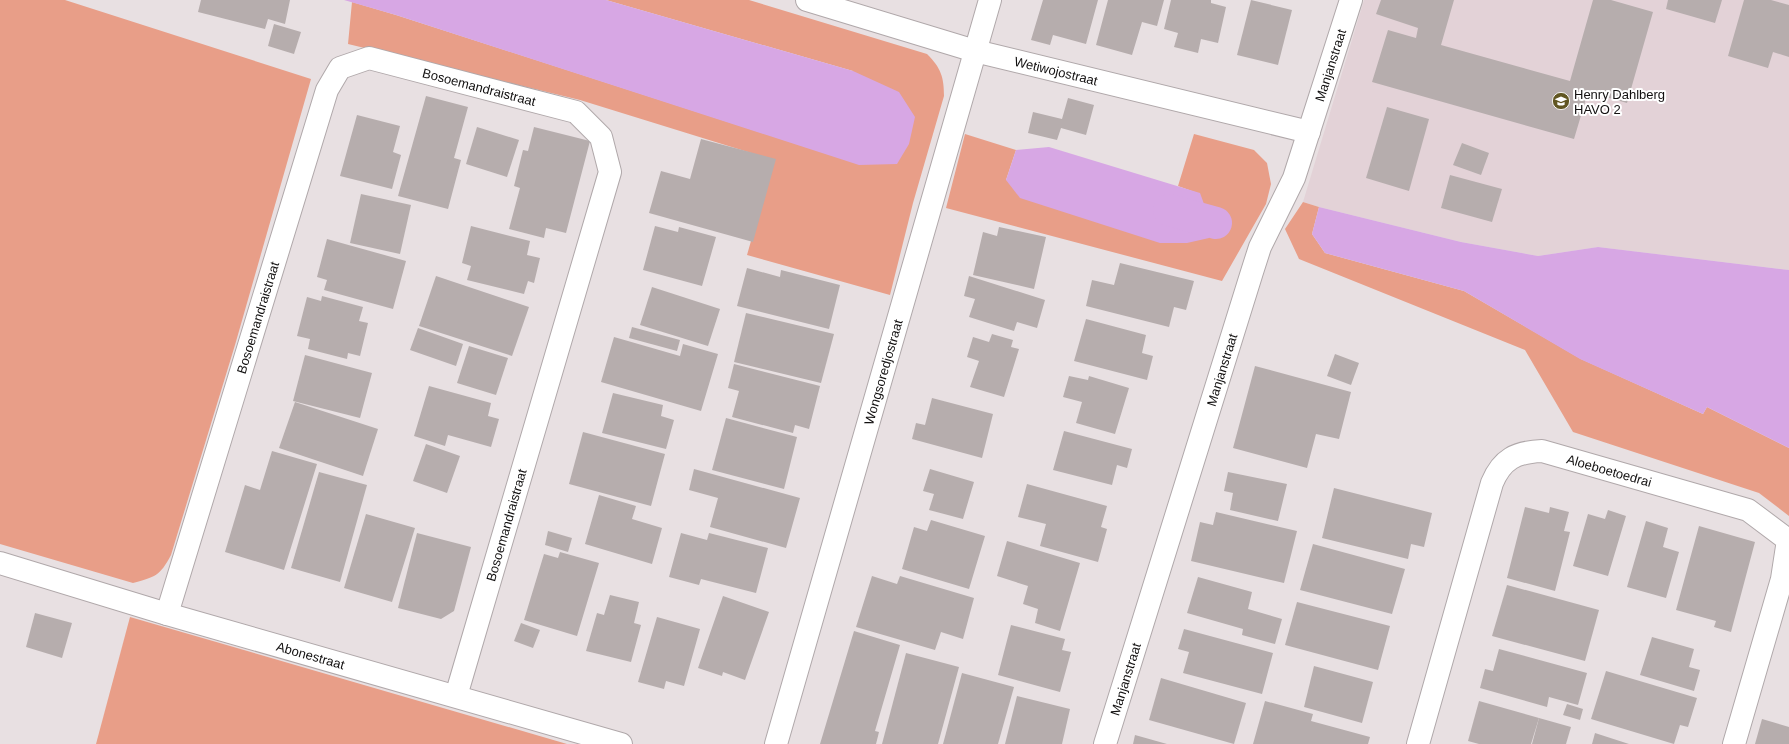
<svg xmlns="http://www.w3.org/2000/svg" width="1789" height="744" font-family="Arial,sans-serif">
	<rect width="100%" height="100%" fill="#e8e0e2"/>
	<polygon fill="#e3d2d7" points="1364,0 1789,0 1789,270 1598,247 1538,256 1461,242 1319,207 1303,202"/>
	<g fill="#e89e88">
		<path d="M0,0H65L311,79L235,345L171,555C160,576 155,577 133,583L0,544Z"/>
		<path d="M606,0H749L927,54C941,68 944,77 944,96L913,203L890,295L747,255L774,160L580,100L348,44L352,2L396,15L859,164L853,71Z"/>
		<polygon points="965,134 1016,150 1006,180 1200,194 1178,186 1194,134 1254,150 1267,163 1271,184 1266,204 1222,281 946,208"/>
		<polygon points="1303,202 1319,207 1312,234 1325,253 1464,291 1581,359 1703,414 1707,407 1789,448 1789,516 1759,493 1573,432 1525,350 1299,259 1285,229"/>
		<polygon points="130,617 567,744 96,744"/>
	</g>
	<g fill="#d7a7e4">
		<polygon points="344,0 606,0 853,71 899,92 915,117 909,144 897,164 859,165 396,15"/>
		<polygon points="1049,147 1200,193 1212,226 1209,238 1187,243 1160,243 1020,198 1006,180 1016,150"/>
		<polygon points="1319,207 1461,242 1538,256 1598,247 1789,270 1789,448 1707,407 1703,414 1580,359 1464,291 1325,253 1312,234"/>
	</g>
	<g fill="none" stroke-linecap="round" stroke-linejoin="round">
		<polyline stroke="#d7a7e4" stroke-width="32" points="1169,210 1216,223"/>
	</g>
	<g fill="#b6adad">
		<polygon points="201,0 290,0 285,24 268,19 265,29 198,12"/>
		<polygon points="1043,0 1098,0 1086,44 1053,35 1050,45 1031,40"/>
		<polygon points="1108,0 1164,0 1157,26 1142,22 1132,55 1096,45"/>
		<polygon points="1171,0 1211,0 1211,3 1226,7 1218,43 1201,39 1198,53 1174,47 1178,33 1164,29"/>
		<polygon points="1251,0 1292,10 1278,65 1237,55"/>
		<polygon points="1381,0 1454,0 1441,45 1570,81 1593,0 1611,0 1653,12 1627,103 1588,92 1574,139 1372,82 1388,30 1416,38 1418,28 1376,14"/>
		<polygon points="1668,0 1722,0 1715,23 1666,9"/>
		<polygon points="1744,0 1771,0 1789,5 1789,57 1773,52 1768,68 1728,56"/>
		<polygon points="274,24 301,32 294,54 268,46"/>
		<polygon points="426,96 468,107 454,158 461,160 448,209 398,196"/>
		<polygon points="1068,98 1094,105 1086,135 1061,128 1057,140 1028,133 1033,112 1062,119"/>
		<polygon points="1387,107 1429,119 1409,191 1366,178"/>
		<polygon points="357,115 400,126 393,152 401,155 392,189 340,176"/>
		<polygon points="477,127 519,140 507,177 466,164"/>
		<polygon points="534,127 590,141 566,233 546,228 544,238 509,229 520,188 514,186 523,150 528,151"/>
		<polygon points="701,139 776,159 753,242 649,213 661,171 690,179"/>
		<polygon points="1462,143 1489,153 1481,175 1453,165"/>
		<polygon points="1450,175 1502,189 1492,222 1441,208"/>
		<polygon points="361,194 411,205 400,254 350,243"/>
		<polygon points="471,226 530,241 527,255 540,258 534,283 528,281 524,294 467,280 471,266 462,263"/>
		<polygon points="655,226 678,232 679,227 716,237 702,286 643,270"/>
		<polygon points="999,227 1046,237 1034,289 973,275 983,232 997,236"/>
		<polygon points="327,239 406,261 393,309 324,290 327,280 317,277"/>
		<polygon points="1120,263 1194,281 1186,310 1174,307 1169,327 1086,306 1092,280 1114,285"/>
		<polygon points="747,268 780,277 781,270 840,285 829,329 737,306"/>
		<polygon points="436,276 529,307 512,356 419,326"/>
		<polygon points="969,276 1045,300 1037,328 1017,322 1014,331 969,317 975,299 964,296"/>
		<polygon points="652,287 720,309 708,346 640,325"/>
		<polygon points="322,296 363,307 359,321 368,323 360,356 348,353 347,359 308,349 310,339 297,336 307,297 321,301"/>
		<polygon points="746,313 834,334 821,383 734,362"/>
		<polygon points="1086,319 1146,335 1142,353 1153,356 1147,380 1074,361"/>
		<polygon points="632,327 680,340 677,351 629,338"/>
		<polygon points="418,328 463,344 456,366 410,350"/>
		<polygon points="992,334 1013,340 1011,347 1019,349 1004,397 970,387 979,361 967,357 973,337 989,342"/>
		<polygon points="614,337 680,356 683,344 718,354 701,411 601,382"/>
		<polygon points="469,346 508,358 496,395 457,383"/>
		<polygon points="1335,354 1359,363 1351,385 1327,376"/>
		<polygon points="305,355 372,373 360,418 293,401"/>
		<polygon points="734,364 820,386 809,429 795,425 793,433 732,417 739,391 728,388"/>
		<polygon points="1255,366 1351,392 1339,439 1316,434 1307,468 1233,448"/>
		<polygon points="1069,376 1088,380 1089,376 1129,388 1115,434 1076,423 1082,402 1063,397"/>
		<polygon points="429,386 491,403 488,416 499,419 491,447 448,435 445,446 414,436"/>
		<polygon points="613,393 663,405 661,416 674,420 666,449 602,433"/>
		<polygon points="932,398 993,414 982,458 912,439 916,423 925,425"/>
		<polygon points="295,402 378,429 363,476 279,448"/>
		<polygon points="726,418 797,437 784,489 712,470"/>
		<polygon points="1064,431 1132,449 1127,468 1117,465 1112,485 1053,470"/>
		<polygon points="583,432 665,454 651,506 569,484"/>
		<polygon points="426,444 460,456 447,493 413,481"/>
		<polygon points="272,451 317,464 284,570 225,552 245,485 260,490"/>
		<polygon points="694,469 800,498 786,548 710,527 718,498 689,490"/>
		<polygon points="930,469 974,482 963,519 929,510 934,494 923,491"/>
		<polygon points="319,472 367,485 340,582 291,568"/>
		<polygon points="1228,472 1287,484 1278,521 1230,510 1233,493 1224,491"/>
		<polygon points="1027,484 1107,506 1101,527 1107,529 1098,562 1040,546 1046,524 1018,517"/>
		<polygon points="1334,488 1432,513 1424,547 1411,544 1408,559 1322,538"/>
		<polygon points="599,495 636,506 632,519 662,528 652,564 585,544"/>
		<polygon points="1525,507 1549,513 1550,507 1569,512 1564,531 1570,532 1555,591 1507,578"/>
		<polygon points="1608,510 1626,516 1608,576 1573,566 1588,514 1605,519"/>
		<polygon points="1216,512 1297,531 1284,583 1191,561 1200,522 1213,525"/>
		<polygon points="366,514 415,528 392,602 344,588"/>
		<polygon points="931,520 985,536 969,589 902,569 914,527 927,531"/>
		<polygon points="1646,521 1668,528 1663,547 1679,552 1666,598 1627,587"/>
		<polygon points="1699,526 1755,542 1731,632 1714,627 1716,621 1676,610"/>
		<polygon points="548,531 572,538 568,552 545,545"/>
		<polygon points="417,533 471,547 454,611 441,619 398,608"/>
		<polygon points="681,533 707,540 709,533 768,548 756,593 701,579 699,585 669,577"/>
		<polygon points="1007,541 1080,563 1060,631 1035,623 1038,609 1023,604 1028,586 997,576"/>
		<polygon points="1313,544 1405,569 1392,614 1300,590"/>
		<polygon points="560,552 599,563 577,636 524,620 544,554 558,558"/>
		<polygon points="872,576 897,584 900,576 974,598 963,639 941,632 935,650 856,627"/>
		<polygon points="1198,577 1252,592 1248,609 1282,619 1275,644 1242,635 1243,629 1187,613"/>
		<polygon points="1507,585 1599,610 1585,661 1492,636"/>
		<polygon points="610,595 639,602 634,623 641,625 631,662 586,651 597,613 604,615"/>
		<polygon points="723,596 769,612 745,680 723,672 722,676 698,668"/>
		<polygon points="1297,602 1390,626 1378,670 1285,645"/>
		<polygon points="35,613 72,623 62,658 26,647"/>
		<polygon points="657,617 700,629 684,686 666,681 664,689 638,682"/>
		<polygon points="521,623 540,630 533,648 514,641"/>
		<polygon points="1011,625 1065,639 1062,650 1071,652 1060,692 998,675"/>
		<polygon points="1184,629 1273,653 1262,694 1183,673 1189,652 1178,649"/>
		<polygon points="854,631 900,645 875,731 879,732 876,744 820,744"/>
		<polygon points="1652,637 1694,649 1689,667 1700,670 1694,691 1640,675"/>
		<polygon points="1499,649 1587,673 1578,705 1549,697 1547,707 1480,688 1485,669 1493,671"/>
		<polygon points="906,653 959,667 938,744 882,744"/>
		<polygon points="1314,666 1373,682 1362,723 1304,707"/>
		<polygon points="1606,671 1697,698 1688,727 1680,725 1674,744 1591,719"/>
		<polygon points="962,673 1014,687 998,744 943,744"/>
		<polygon points="1161,678 1246,703 1234,744 1149,720"/>
		<polygon points="1017,696 1070,709 1062,744 1005,744"/>
		<polygon points="1265,701 1313,714 1311,721 1370,737 1368,744 1253,744"/>
		<polygon points="1479,701 1539,718 1531,744 1479,744 1468,741"/>
		<polygon points="1567,704 1583,709 1580,720 1563,715"/>
		<polygon points="1539,718 1571,727 1566,744 1532,744"/>
		<polygon points="1762,719 1789,727 1789,744 1755,744"/>
		<polygon points="1595,733 1629,744 1592,744"/>
		<polygon points="1135,735 1167,744 1133,744"/>
	</g>
	<g fill="none" stroke-linecap="round" stroke-linejoin="round">
		<defs>
			<g id="minor">
				<path id="s1" d="M807,0L975,51L1309,132"/>
				<path id="s2" d="M0,563L167,614L621,744"/>
				<path id="s3" d="M167,614L327,90L340,68L369,58L576,112L601,137L610,172L456,696"/>
				<path id="s4" d="M776,744L990,0"/>
				<path id="s5" d="M1105,744L1252,272L1260,247L1294,178L1351,0"/>
				<path id="s6" d="M1418,744L1492,483C1502,459 1516,452 1542,451L1748,510L1788,540L1782,579L1734,744"/>
			</g>
		</defs>
		<use href="#minor" stroke="#b0a8aa" stroke-width="24"/>
		<use href="#minor" stroke="#fff" stroke-width="22"/>
	</g>
	<defs>
		<symbol id="school-disc" viewBox="-11 -11 22 22"><circle r="9.5" fill="#615622" stroke="#fff"/><path d="M0-5L7-2L0 1L-7-2ZM-4 1L0 2.5L4 1V4Q0 6-4 4Z" fill="#fff"/></symbol>
	</defs>
	<g fill-rule="evenodd">
		<use href="#school-disc" x="1551" y="91" width="20" height="20"/>
	</g>
	<g text-anchor="middle" stroke-width="4" stroke-linejoin="round" paint-order="stroke">
		<g font-size="13" fill="#121010" stroke="#fff">
			<text dy="5" stroke="none"><textPath href="#s5" startOffset="716">Manjanstraat</textPath></text>
			<text dy="5" stroke="none"><textPath href="#s1" startOffset="259">Wetiwojostraat</textPath></text>
			<text dy="5" stroke="none"><textPath href="#s3" startOffset="718">Bosoemandraistraat</textPath></text>
			<text dy="5" stroke="none"><textPath href="#s3" startOffset="310">Bosoemandraistraat</textPath></text>
			<text dy="5" stroke="none"><textPath href="#s5" startOffset="392">Manjanstraat</textPath></text>
			<text dy="5" stroke="none"><textPath href="#s4" startOffset="387">Wongsoredjostraat</textPath></text>
			<text dy="5" stroke="none"><textPath href="#s6" startOffset="405">Aloeboetoedrai</textPath></text>
			<text transform="translate(506 525) rotate(-74)" y="5">Bosoemandraistraat</text>
			<text dy="5" stroke="none"><textPath href="#s2" startOffset="324">Abonestraat</textPath></text>
			<text dy="5" stroke="none"><textPath href="#s5" startOffset="68">Manjanstraat</textPath></text>
		</g>
		<g font-size="13" fill="#121010" stroke="#fff" text-anchor="start">
			<text x="1574" y="99">Henry Dahlberg<tspan x="1574" dy="15">HAVO 2</tspan></text>
		</g>
	</g>
</svg>
